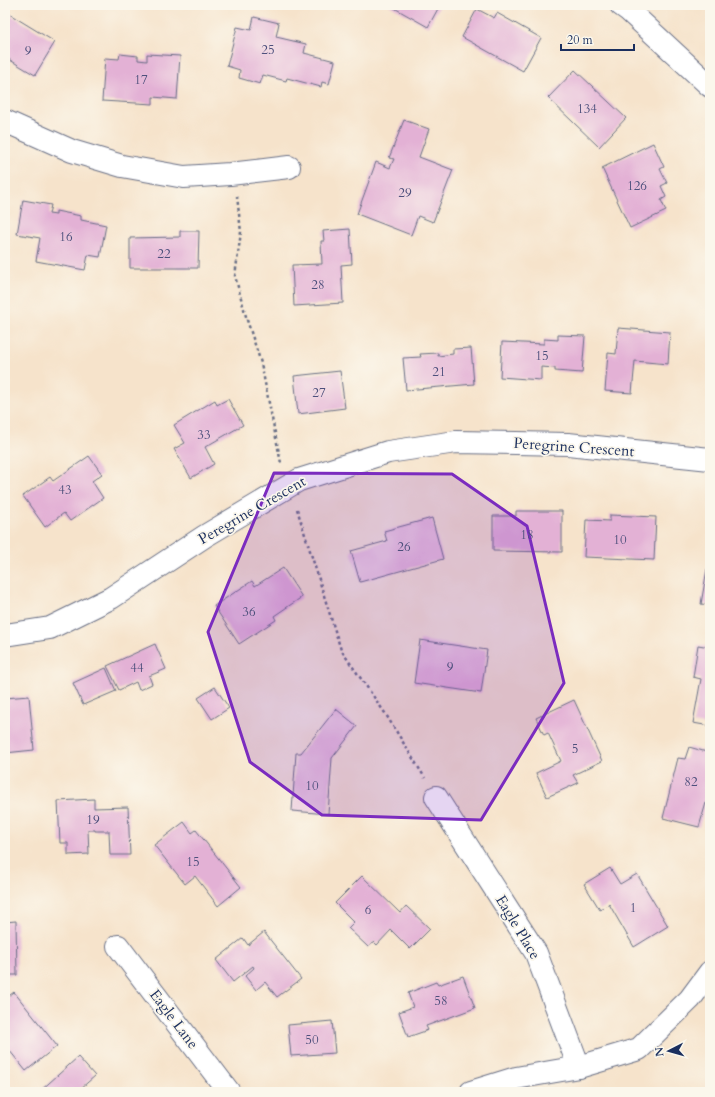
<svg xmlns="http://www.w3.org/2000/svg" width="715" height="1097" font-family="Cardo,serif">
	<rect width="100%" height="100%" fill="#fbf7ec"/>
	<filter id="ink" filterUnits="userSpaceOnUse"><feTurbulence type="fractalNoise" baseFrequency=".025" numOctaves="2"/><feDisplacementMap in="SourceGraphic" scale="8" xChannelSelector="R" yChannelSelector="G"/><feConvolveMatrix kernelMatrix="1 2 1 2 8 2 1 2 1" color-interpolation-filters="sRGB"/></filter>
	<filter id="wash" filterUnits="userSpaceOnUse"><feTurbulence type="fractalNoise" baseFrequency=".012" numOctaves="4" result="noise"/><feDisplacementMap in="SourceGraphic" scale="16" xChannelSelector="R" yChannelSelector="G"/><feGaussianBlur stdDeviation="0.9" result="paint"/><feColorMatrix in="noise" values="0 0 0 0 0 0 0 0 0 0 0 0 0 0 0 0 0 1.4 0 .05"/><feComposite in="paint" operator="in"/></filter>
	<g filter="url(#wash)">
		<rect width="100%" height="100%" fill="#f6e3cb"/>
		<g id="blocks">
			<g fill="#e3b1d5">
				<polygon points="389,5 440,5 428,27"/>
				<polygon points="477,9 494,18 497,13 541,38 523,71 462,37"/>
				<polygon points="6,12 55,42 35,75 5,57"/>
				<polygon points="254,17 279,23 276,37 306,44 304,53 335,61 329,84 322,82 321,87 287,78 286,81 263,75 260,84 239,78 240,70 227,66 237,27 251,30"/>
				<polygon points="120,54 138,56 138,60 147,61 147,54 180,56 177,99 153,97 153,104 102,101 105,58 119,59"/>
				<polygon points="575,70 626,118 599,147 548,98"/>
				<polygon points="404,120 429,129 419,157 453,170 433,222 418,216 411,235 357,214 376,162 390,168 394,159 389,158"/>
				<polygon points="653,143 664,167 660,169 667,183 661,186 666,197 661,200 666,211 630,228 602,168"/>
				<polygon points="23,200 51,205 49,214 56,215 56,211 81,216 81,220 106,225 100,257 88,255 85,270 36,261 40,238 17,234"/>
				<polygon points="350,229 352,264 341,265 343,303 294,306 292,265 322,264 321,241 324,241 323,231"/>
				<polygon points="180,231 199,231 198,268 130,268 130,238 180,237"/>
				<polygon points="618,328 670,332 668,364 635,361 632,393 605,391 608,353 616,354"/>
				<polygon points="558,335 585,336 582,373 555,371 555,368 541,367 541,380 500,377 502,342 544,344 544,339 558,340"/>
				<polygon points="471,348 474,384 406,390 403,358 421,357 420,354 438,353 438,356 453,354 453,349"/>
				<polygon points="340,371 345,408 298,414 294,376"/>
				<polygon points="228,399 243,425 205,447 214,464 191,478 174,449 185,443 174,425 215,400 217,405"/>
				<polygon points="89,456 102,474 92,481 103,498 70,521 64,513 45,527 23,496 50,477 53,481"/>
				<polygon points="516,511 562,511 562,552 493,551 493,516 516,516"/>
				<polygon points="610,515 656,517 654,560 584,557 586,520 610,521"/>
				<polygon points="432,518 443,559 360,582 351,551 387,541 384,531"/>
				<polygon points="283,568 302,597 274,616 276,620 239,644 214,606 252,581 255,586"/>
				<polygon points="707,569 710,570 710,605 701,604"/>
				<polygon points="420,640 487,650 481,693 414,683"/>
				<polygon points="155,644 166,669 149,676 152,684 139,690 136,682 119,690 107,666"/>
				<polygon points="698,645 710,647 710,726 693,723 701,679 693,677"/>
				<polygon points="106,668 116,691 83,705 73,683"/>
				<polygon points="215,687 229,708 212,719 198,698"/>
				<polygon points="29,696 34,750 5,753 5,698"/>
				<polygon points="574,700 602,761 573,775 578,783 547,797 536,773 561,761 548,733 544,735 536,718"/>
				<polygon points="336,709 357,726 332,758 328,814 292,811 296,753 301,753"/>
				<polygon points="689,747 710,753 710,804 706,803 699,827 663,818 678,758 685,759"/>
				<polygon points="94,799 94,808 128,807 130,855 110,855 109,831 95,831 95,830 88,830 89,854 68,855 68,843 60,843 58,801"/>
				<polygon points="184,822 192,833 196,830 241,887 218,906 195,876 185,884 154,845"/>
				<polygon points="610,868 620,884 637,874 668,926 634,947 609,904 600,910 584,884"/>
				<polygon points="362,876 400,913 406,906 430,929 410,949 391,930 377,945 374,942 368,947 348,928 354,922 335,903"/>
				<polygon points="16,921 17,975 5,975 5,922"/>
				<polygon points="264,932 301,979 277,997 265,982 256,990 245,976 254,968 253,966 233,982 216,960 243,938 248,945"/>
				<polygon points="463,976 475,1008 426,1026 428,1030 408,1037 399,1012 413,1007 408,993 436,982 438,985"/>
				<polygon points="14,992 57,1046 26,1071 5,1045 5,999"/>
				<polygon points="332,1021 335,1053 291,1056 288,1025"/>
				<polygon points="78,1057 95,1076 80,1089 83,1092 39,1092"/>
			</g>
		</g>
	</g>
	<g filter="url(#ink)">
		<use href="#blocks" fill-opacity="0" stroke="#686e84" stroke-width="1"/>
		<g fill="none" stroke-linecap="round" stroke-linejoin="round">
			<defs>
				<g id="minor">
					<polyline points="621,5 628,10 710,86"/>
					<polyline points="5,121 72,151 122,166 184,177 230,174 289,167"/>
					<polyline points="5,635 50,628 111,598 205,536 299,480 388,452 456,442 568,444 710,459"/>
					<polyline points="436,797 536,953 579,1067"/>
					<polyline points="118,946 229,1092"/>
					<polyline points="471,1092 516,1078 579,1067 639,1049 690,999 710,972"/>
				</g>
			</defs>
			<use href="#minor" stroke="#686e84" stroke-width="24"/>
			<g stroke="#686e84" stroke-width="2.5" stroke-dasharray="3 3" stroke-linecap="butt">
				<polyline points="237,196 241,232 235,276 247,320 261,363 281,463"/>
				<polyline points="297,509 341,650 385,713 425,778"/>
			</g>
			<use href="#minor" stroke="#fff" stroke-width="22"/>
		</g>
	</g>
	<path fill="#7b2cbf" fill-opacity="0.2" stroke="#7b2cbf" stroke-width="3" stroke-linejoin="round" d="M274,473L452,474L527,526L564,683L481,820L322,815L250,762L208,632Z"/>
	<g text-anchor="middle" stroke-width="3.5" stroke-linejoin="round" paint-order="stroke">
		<g font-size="13" fill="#4d507c">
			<text x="268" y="54">25</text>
			<text x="28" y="55">9</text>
			<text x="141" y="84">17</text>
			<text x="587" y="113">134</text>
			<text x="637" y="190">126</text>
			<text x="405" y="197">29</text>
			<text x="66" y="241">16</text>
			<text x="164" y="258">22</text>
			<text x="318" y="289">28</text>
			<text x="542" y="360">15</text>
			<text x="439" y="376">21</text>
			<text x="319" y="397">27</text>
			<text x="204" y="439">33</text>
			<text x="65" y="494">43</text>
			<text x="527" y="539">18</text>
			<text x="620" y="544">10</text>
			<text x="404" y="551">26</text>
			<text x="249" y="616">36</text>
			<text x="450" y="671">9</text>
			<text x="137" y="672">44</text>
			<text x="575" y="753">5</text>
			<text x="691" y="786">82</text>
			<text x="312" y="790">10</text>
			<text x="93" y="824">19</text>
			<text x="193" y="866">15</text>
			<text x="633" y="912">1</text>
			<text x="368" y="914">6</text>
			<text x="441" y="1005">58</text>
			<text x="312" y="1044">50</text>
		</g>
		<g font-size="15" fill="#1b2f5e" stroke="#fbf7ec">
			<text transform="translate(574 447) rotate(4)" y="5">Peregrine Crescent</text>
			<text transform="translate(252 510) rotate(-30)" y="5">Peregrine Crescent</text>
			<text transform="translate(518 927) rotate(59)" y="5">Eagle Place</text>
			<text transform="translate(174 1019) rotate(53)" y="5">Eagle Lane</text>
		</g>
	</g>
	<rect width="715" height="1097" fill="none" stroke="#fbf7ec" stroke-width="20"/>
	<g transform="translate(669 1051) rotate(264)" stroke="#fbf7ec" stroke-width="3" paint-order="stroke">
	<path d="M0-3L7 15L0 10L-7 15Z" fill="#1b2f5e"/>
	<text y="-6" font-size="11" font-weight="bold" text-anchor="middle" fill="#1b2f5e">N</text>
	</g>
	<path d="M561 44v6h73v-6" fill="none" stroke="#1b2f5e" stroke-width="2"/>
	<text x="567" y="44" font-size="12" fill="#1b2f5e" stroke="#fbf7ec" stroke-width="3" paint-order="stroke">20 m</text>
</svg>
